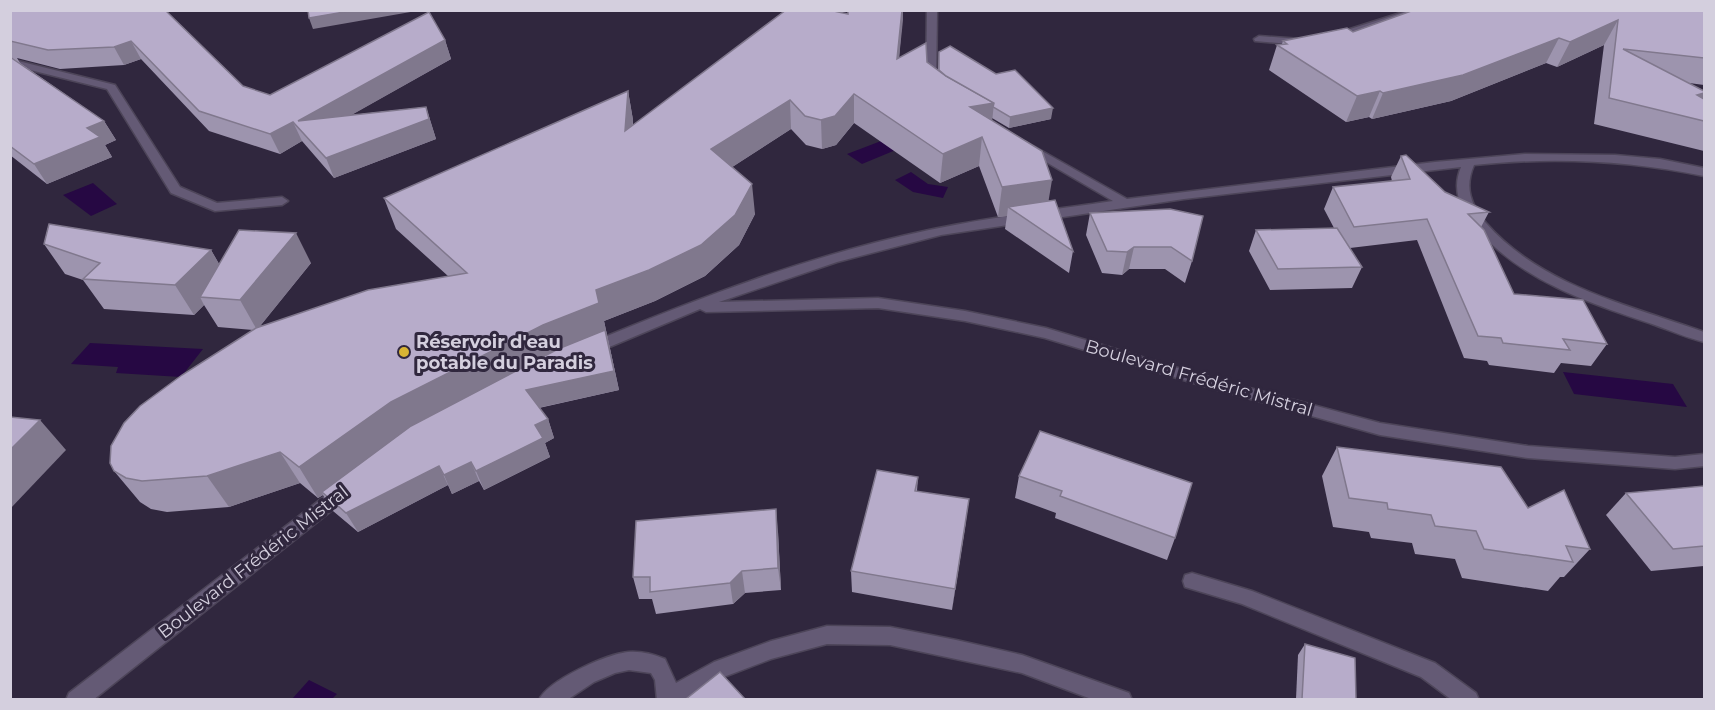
<svg xmlns="http://www.w3.org/2000/svg" width="1715" height="710" font-family="Montserrat,sans-serif">
	<rect width="100%" height="100%" fill="#30273e"/>
	<g fill="#260843">
		<polygon points="889,138 903,147 862,164 847,154"/>
		<polygon points="911,172 928,184 948,187 943,198 913,192 895,180"/>
		<polygon points="93,183 117,204 91,216 63,195"/>
		<polygon points="90,343 203,349 181,377 116,373 118,367 71,364"/>
		<polygon points="1563,372 1673,384 1687,407 1574,394"/>
		<polygon points="309,680 337,694 332,699 292,699"/>
	</g>
	<g fill="none" stroke-linecap="round" stroke-linejoin="round">
		<defs>
			<polygon id="lane" points="1192,573 1252,591 1435,663 1476,693 1479,700 1452,700 1421,677 1242,604 1185,587 1183,581 1185,575"/>
			<g id="street">
				<polygon points="927,10 937,10 936,85 931,88 926,85"/>
				<polygon points="1410,10 1426,10 1337,38 1328,36"/>
				<polygon points="1259,36 1301,39 1306,42 1301,45 1255,41 1254,39"/>
				<polygon points="10,59 115,85 180,187 217,203 282,197 288,201 282,205 215,211 171,193 107,89 10,65"/>
				<path d="M1026,142L1127,199L1435,162L1525,154L1615,155L1660,159L1704,168V176C1627,160 1552,157 1474,165C1464,188 1471,205 1486,223C1541,286 1629,305 1704,332V342C1687,338 1669,330 1652,324C1589,303 1522,281 1477,229C1461,210 1451,191 1461,167L1184,199L941,235L837,262L719,302L878,298L965,311L1046,328L1201,375L1380,423L1528,446L1675,457L1704,454V466L1675,469L1528,458L1380,435L1200,385L1045,338L965,321L878,308L706,312L700,309L595,353H585L583,349L585,345C696,299 810,255 929,230C989,217 1052,210 1113,201L1022,148L1020,146Z"/>
				<polygon points="344,484 350,486 353,491 350,496 93,700 66,700 69,693 338,486"/>
				<path d="M827,626L890,627L956,640L1022,655L1129,693L1132,700H1094L1022,673L890,645L827,644L771,659L721,678L686,700H657L655,680L651,673L629,670L615,673L594,682L567,700H539C548,680 607,654 628,652C641,651 653,654 665,659L676,683L714,662L771,641Z"/>
			</g>
		</defs>
		<use href="#lane" stroke="#4d4559" stroke-width="3"/>
		<use href="#street" stroke="#4d4559" stroke-width="3"/>
		<use href="#lane" fill="#645a75" fill-rule="evenodd"/>
		<use href="#street" fill="#645a75" fill-rule="evenodd"/>
	</g>
	<g fill="#9d94ae">
		<polygon points="10,10 165,10 243,86 270,95 445,40 451,59 351,115 426,107 436,139 334,178 302,141 280,154 209,131 141,59 124,65 60,69 17,58 20,63 104,121 116,140 105,145 112,157 47,184 10,155"/>
		<polygon points="848,10 903,10 899,58 927,62 938,70 939,52 1051,119 1009,128 992,118 992,121 1049,201 1073,251 1069,273 1005,229 1007,216 998,217 979,166 940,183 854,123 836,145 822,149 806,145 791,129 732,167 755,214 739,245 705,276 655,301 604,321 619,390 539,408 548,419 554,438 545,443 550,457 484,490 479,481 452,494 448,485 358,532 333,511 323,495 318,498 300,483 229,507 167,512 151,509 140,502 114,471 253,330 218,327 204,305 194,315 104,309 83,280 65,274 44,244 211,250 219,264 311,263 260,326 448,276 396,229 384,198 628,91 633,120 633,125 848,14"/>
		<polygon points="1704,10 1704,85 1689,83 1704,99 1704,151 1594,124 1604,45 1557,67 1546,63 1451,101 1372,119 1369,117 1346,122 1269,70 1277,45 1282,44 1283,41 1353,32"/>
		<polygon points="1401,156 1445,192 1489,212 1481,227 1514,294 1607,344 1591,366 1561,363 1554,373 1489,365 1487,361 1464,358 1417,240 1350,248 1362,267 1352,288 1270,290 1249,251 1256,230 1334,228 1324,209 1333,187 1392,181 1391,177"/>
		<polygon points="1170,209 1192,261 1185,283 1165,269 1129,269 1122,275 1102,273 1086,235 1090,213"/>
		<polygon points="1040,431 1175,538 1167,560 1055,518 1056,513 1015,498 1019,476"/>
		<polygon points="1337,447 1528,508 1590,549 1564,577 1560,577 1548,591 1462,578 1455,559 1415,554 1412,543 1371,538 1369,532 1333,527 1322,476"/>
		<polygon points="918,477 917,491 966,521 952,610 852,592 851,571"/>
		<polygon points="1704,486 1704,566 1651,571 1606,515 1626,493"/>
		<polygon points="778,532 781,590 745,593 733,604 656,614 652,599 639,599 633,577"/>
		<polygon points="1305,644 1356,699 1296,699 1298,655"/>
	</g>
	<g fill="#80788d">
		<polygon points="356,10 422,10 313,29 309,18"/>
		<polygon points="902,10 903,10 903,20 896,87 897,59"/>
		<polygon points="1618,20 1604,45 1557,67 1570,42"/>
		<polygon points="1559,38 1546,63 1451,101 1372,119 1383,93"/>
		<polygon points="445,40 451,59 309,139 298,121"/>
		<polygon points="131,41 141,59 124,65 114,47"/>
		<polygon points="628,91 633,120 630,160 625,131"/>
		<polygon points="1380,91 1369,117 1346,122 1357,96"/>
		<polygon points="1704,93 1704,97 1691,117 1697,95"/>
		<polygon points="854,94 854,123 836,145 822,149 821,120"/>
		<polygon points="790,100 791,129 714,179 711,149"/>
		<polygon points="994,103 991,132 970,107"/>
		<polygon points="426,107 436,139 334,178 326,158"/>
		<polygon points="1053,108 1051,119 1009,128 1010,117"/>
		<polygon points="104,121 116,140 105,145 112,157 47,184 34,164 87,128"/>
		<polygon points="293,122 302,141 280,154 270,134"/>
		<polygon points="982,137 979,166 940,183 943,154"/>
		<polygon points="1052,180 1047,210 1008,207 1007,216 998,217 1002,187"/>
		<polygon points="752,184 755,214 739,245 705,276 655,301 604,321 619,390 533,409 526,390 606,335 322,492 323,495 318,498 299,467 391,402 596,290"/>
		<polygon points="296,233 311,263 257,330 240,300"/>
		<polygon points="1134,247 1129,269 1122,275 1127,252"/>
		<polygon points="211,250 228,279 200,297 204,305 194,315 175,285"/>
		<polygon points="548,419 554,438 545,443 550,457 484,490 476,471 535,425"/>
		<polygon points="40,420 66,450 10,509 10,450"/>
		<polygon points="280,452 300,483 229,507 207,476"/>
		<polygon points="471,462 479,481 452,494 444,475"/>
		<polygon points="439,466 448,485 358,532 346,513"/>
		<polygon points="969,499 966,521 952,610 955,589"/>
		<polygon points="776,509 778,532 781,590 778,568"/>
		<polygon points="742,571 745,593 733,604 730,583"/>
	</g>
	<g fill="#b7acca" stroke="#80788d" stroke-width="1.5">
		<polygon points="10,10 165,10 243,86 270,95 429,12 445,40 298,121 426,107 429,119 326,158 293,122 270,134 199,111 131,41 114,47 48,50 10,41"/>
		<polygon points="308,10 356,10 309,18"/>
		<polygon points="786,10 829,10 848,14 848,10 902,10 897,59 926,43 927,62 946,76 994,103 970,107 1042,151 1052,180 1002,187 982,137 943,154 854,94 835,116 821,120 805,116 790,100 711,149 752,184 735,215 701,245 649,270 596,290 599,303 543,325 391,402 299,467 280,452 207,476 142,481 126,478 114,471 110,463 111,446 124,423 140,406 182,375 256,328 368,290 467,273 384,198 628,91 625,131"/>
		<polygon points="1414,10 1704,10 1704,58 1623,49 1704,91 1704,93 1697,95 1704,99 1704,121 1609,98 1618,20 1570,42 1559,38 1463,75 1383,93 1380,91 1357,96 1277,45 1287,44 1283,41 1347,28 1353,32"/>
		<polygon points="950,46 996,74 1015,70 1053,108 1010,117 993,107 994,103 946,76 939,70 939,52"/>
		<polygon points="10,57 104,121 87,128 100,137 34,164 10,146"/>
		<polygon points="1406,155 1445,192 1489,212 1468,214 1484,230 1514,294 1583,300 1607,344 1563,339 1570,350 1503,343 1501,338 1478,336 1427,219 1354,227 1333,187 1410,179 1401,156"/>
		<polygon points="1055,200 1073,251 1008,207"/>
		<polygon points="1170,209 1203,216 1192,261 1171,247 1134,247 1127,252 1107,251 1090,213"/>
		<polygon points="49,224 211,250 175,285 83,279 100,263 44,244"/>
		<polygon points="1337,228 1362,267 1278,269 1256,230"/>
		<polygon points="239,230 296,233 240,300 200,297"/>
		<polygon points="605,330 614,371 526,390 548,419 535,425 543,438 476,471 471,462 444,475 439,466 346,513 322,492 411,426 558,349"/>
		<polygon points="10,417 40,420 10,450"/>
		<polygon points="1040,431 1192,483 1175,538 1060,496 1062,491 1019,476"/>
		<polygon points="1337,447 1501,467 1528,508 1564,490 1590,549 1566,546 1573,562 1484,549 1476,531 1435,526 1431,515 1388,509 1387,503 1349,498"/>
		<polygon points="877,470 918,477 915,491 969,499 955,589 851,571"/>
		<polygon points="1704,486 1704,546 1673,549 1626,493"/>
		<polygon points="776,509 778,568 742,571 730,583 650,592 650,577 633,577 636,521"/>
		<polygon points="1305,644 1355,658 1356,699 1302,699"/>
		<polygon points="720,672 745,699 686,699"/>
	</g>
	<circle fill="#d8b434" stroke="#30273e" stroke-width="2" cx="404" cy="352" r="6"/>
	<g text-anchor="middle" stroke-width="6" stroke-linejoin="round" paint-order="stroke">
		<g font-size="18" font-weight="bold" fill="#d4cfde" stroke="#30273e" text-anchor="start">
			<text x="416" y="348">Réservoir d'eau<tspan x="416" dy="21">potable du Paradis</tspan></text>
		</g>
		<g font-size="18" fill="#d4cfde" stroke="#30273e">
			<text transform="translate(1199 378) rotate(16)" y="6">Boulevard Frédéric Mistral</text>
			<text transform="translate(253 562) rotate(-38)" y="6">Boulevard Frédéric Mistral</text>
		</g>
	</g>
	<rect width="1715" height="710" fill="none" stroke="#d4cfde" stroke-width="24"/>
</svg>
